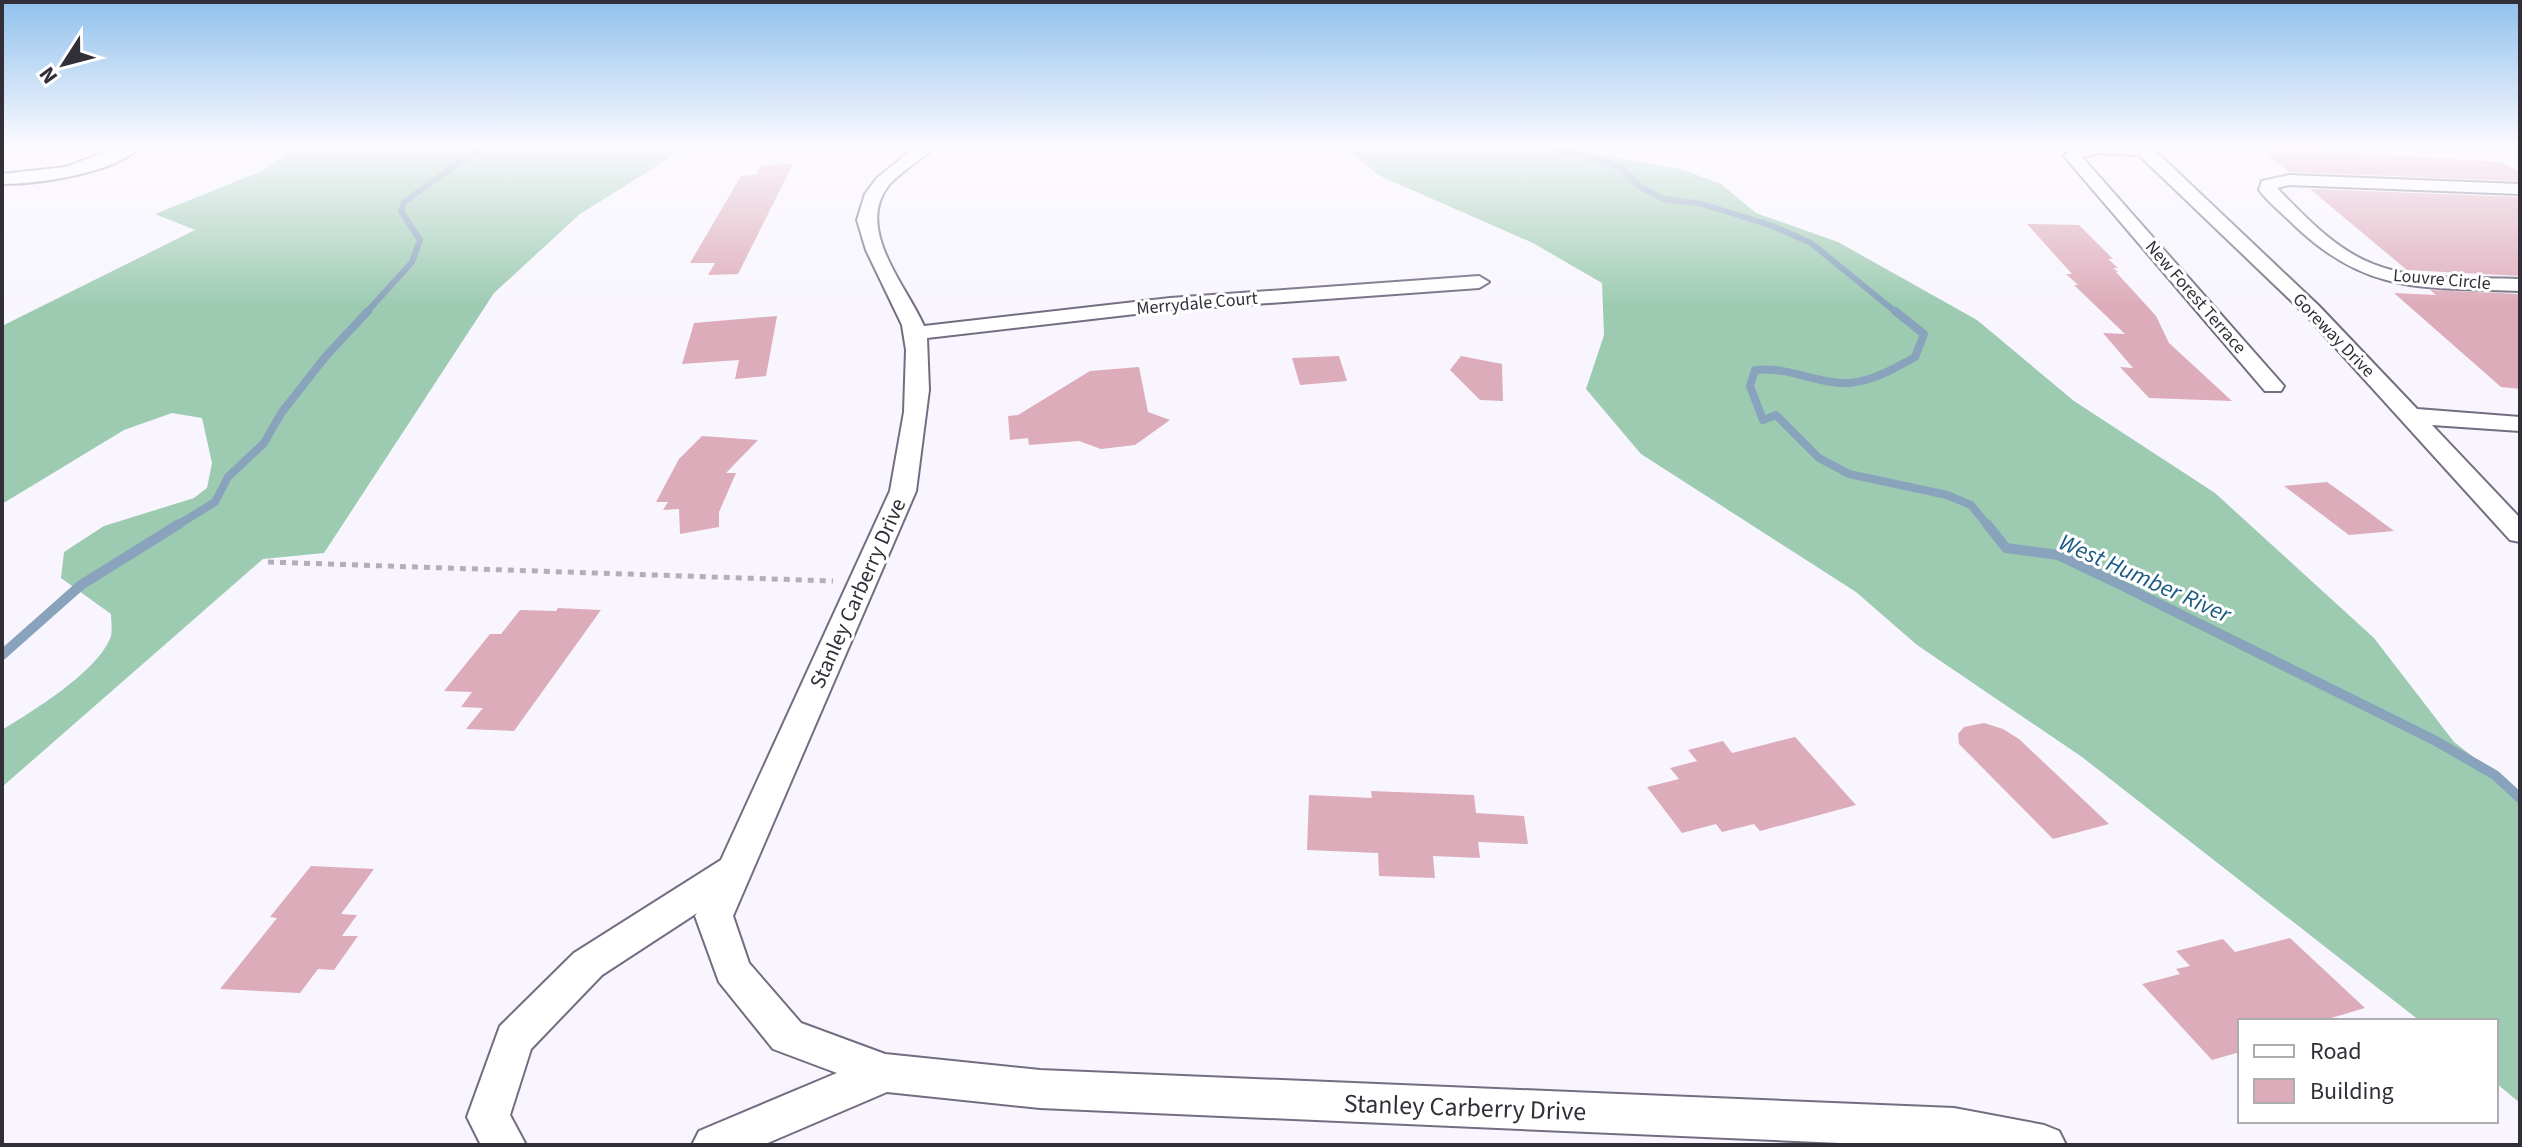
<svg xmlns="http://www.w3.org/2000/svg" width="2522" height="1147" font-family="'Source Sans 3',sans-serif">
	<rect width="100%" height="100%" fill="#f8f5fe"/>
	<g fill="#9dcbb2">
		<path d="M297,145H690L580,214L494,293L324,553L263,559L2,787V730C34,710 94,674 110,639C113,633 111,621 111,614L61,578L64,552L104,526L194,498L207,488L212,463L202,418L172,413L124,430L2,504V326L195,230L155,214L260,172Z"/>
		<polygon points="1329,145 1569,145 1587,152 1684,170 1721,184 1756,213 1838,242 1977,320 2074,401 2215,493 2374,638 2454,742 2520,793 2520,1103 2496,1083 2496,1021 2420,1021 2082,757 1917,645 1856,592 1641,454 1586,389 1604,335 1602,283 1533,243 1378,175 1356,156"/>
	</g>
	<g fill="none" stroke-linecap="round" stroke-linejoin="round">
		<g stroke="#88a3bb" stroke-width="6">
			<polyline points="1547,145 1621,167 1639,186 1664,199 1702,204 1770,225 1811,243 1897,313"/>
			<polyline points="366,313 412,262 420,240 401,211 404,202 484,145"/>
		</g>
		<g stroke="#88a3bb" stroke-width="8">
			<path d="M1895,311L1924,334L1915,357C1895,368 1873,381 1850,383C1820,385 1789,366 1755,370L1750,386L1763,420L1776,415L1819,458L1849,474L1947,495L1971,505L1988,526"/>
			<polyline points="176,526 215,502 228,477 264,443 282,412 326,356 368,311"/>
		</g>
		<g stroke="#88a3bb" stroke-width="10">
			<polyline points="1987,524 2006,548 2058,555 2117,583 2434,740 2495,775 2520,798"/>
			<polyline points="2,655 81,585 179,524"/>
		</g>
	</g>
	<g fill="#ddacba">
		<polygon points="2286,145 2352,153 2500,162 2520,171 2520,181 2289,172 2264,152"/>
		<polygon points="793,164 738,274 708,275 715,263 690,263 741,176 756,175 761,165"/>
		<polygon points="2310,189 2520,197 2520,276 2407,270"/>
		<polygon points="2027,224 2079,225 2113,259 2108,259 2118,268 2113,268 2118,272 2116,272 2156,316 2169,343 2232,401 2149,398 2120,367 2133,368 2103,333 2125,334 2074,285 2078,285 2066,274 2072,274"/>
		<polygon points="2430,290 2520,294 2520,389 2501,387 2394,293 2436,295"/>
		<polygon points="777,316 766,376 735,379 739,360 682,364 694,323"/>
		<polygon points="1339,356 1347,381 1300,385 1292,358"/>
		<polygon points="1461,356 1502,364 1503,401 1480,400 1450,370"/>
		<polygon points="1139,367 1148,412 1170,420 1135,445 1101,449 1079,441 1029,445 1028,438 1010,440 1008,416 1018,415 1090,371"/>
		<polygon points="702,436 758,440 726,473 736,473 719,512 719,527 680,534 679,509 663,510 668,502 656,502 679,459"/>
		<polygon points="2327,482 2355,502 2394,531 2349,535 2284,486"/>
		<polygon points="558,608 601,610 514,731 466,729 483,708 461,707 472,692 444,691 490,634 501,634 520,610 556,611"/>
		<polygon points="1984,723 2003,729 2019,739 2109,824 2053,839 1959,744 1958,734 1964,727"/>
		<polygon points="1795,737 1856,805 1760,831 1754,824 1722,832 1716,824 1682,833 1647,787 1679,779 1670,768 1697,761 1688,750 1723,741 1732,753"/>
		<polygon points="1371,791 1474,795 1476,813 1524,816 1528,844 1478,842 1480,858 1433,856 1435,878 1379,876 1378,853 1307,850 1309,795 1372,798"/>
		<polygon points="311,866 374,869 341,914 357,915 342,936 358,936 334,970 318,969 300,993 220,989 277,918 270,917"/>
		<polygon points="2290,938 2365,1008 2321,1021 2240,1021 2240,1052 2212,1060 2142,984 2180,974 2176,969 2190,966 2176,951 2223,939 2235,952"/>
	</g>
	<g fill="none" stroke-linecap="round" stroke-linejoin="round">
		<defs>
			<g id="minor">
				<path d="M123,145H143C116,173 40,184 2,184V174L66,167Z"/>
				<path d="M918,145H936C923,160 903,169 889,185C854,228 906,285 924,326L1170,298L1479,276L1489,282L1479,288L1170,310L927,338L929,390L916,491L733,916L749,963L801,1023L885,1054L1040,1070L1954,1108L2044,1125L2059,1131L2066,1145H1886L1040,1108L887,1092L763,1145H692L699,1131L837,1073L773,1049L719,982L695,916L697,913L602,975L531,1049L510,1115L526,1145H481L467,1117L500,1026L574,953L721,860L890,491L904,412L906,350L902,325L866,250L857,220L865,194L877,178Z"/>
				<polygon points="2088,145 2147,145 2151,147 2319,306 2417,409 2520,417 2520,431 2432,425 2520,518 2520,542 2510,540 2305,314 2139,155 2098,153 2082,157 2284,386 2281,391 2265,391 2064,156 2074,148"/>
				<path d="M2289,175L2520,184V194L2289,185L2277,188C2304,216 2336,250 2373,264C2418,282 2472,277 2520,279V291C2426,287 2368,296 2294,225C2283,214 2269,203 2259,190L2262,181Z"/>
			</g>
		</defs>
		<use href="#minor" stroke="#746d82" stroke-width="4"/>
		<polyline stroke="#b2afb8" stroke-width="5" stroke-dasharray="6 6" stroke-linecap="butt" points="268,562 833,581"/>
		<use href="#minor" fill="#fff" fill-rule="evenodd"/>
	</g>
	<linearGradient id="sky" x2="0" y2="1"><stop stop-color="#90c1ec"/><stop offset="0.48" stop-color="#fcfaff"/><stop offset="1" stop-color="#fcfaff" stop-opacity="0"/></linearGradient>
	<rect width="2522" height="305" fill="url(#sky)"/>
	<g text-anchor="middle" stroke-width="6" stroke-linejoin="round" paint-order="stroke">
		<g font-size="18" fill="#322f38" stroke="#fff">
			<text transform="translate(2442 279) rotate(5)" y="6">Louvre Circle</text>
			<text transform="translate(2196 297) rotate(49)" y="6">New Forest Terrace</text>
			<text transform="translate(1197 303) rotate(-5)" y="6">Merrydale Court</text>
			<text transform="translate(2334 335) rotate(46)" y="6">Goreway Drive</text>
		</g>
		<g font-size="22" fill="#322f38" stroke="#fff">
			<text transform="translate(857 593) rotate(-66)" y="8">Stanley Carberry Drive</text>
		</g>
		<g font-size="24" font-style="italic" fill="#1b5a81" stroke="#fff">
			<text transform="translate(2145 578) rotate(24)" y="8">West Humber River</text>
		</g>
		<g font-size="26" fill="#322f38" stroke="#fff">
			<text transform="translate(1465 1107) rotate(2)" y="9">Stanley Carberry Drive</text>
		</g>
	</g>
	<rect width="2522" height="1147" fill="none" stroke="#322f38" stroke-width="8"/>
	<rect x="2238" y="1019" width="260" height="104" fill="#ffffff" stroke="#adacaf" stroke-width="2"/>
	<rect x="2254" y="1045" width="40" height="12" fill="#ffffff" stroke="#adacaf" stroke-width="2"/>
	<text x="2310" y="1059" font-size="24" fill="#322f38">Road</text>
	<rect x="2254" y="1079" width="40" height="24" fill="#ddacba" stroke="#adacaf" stroke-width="2"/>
	<text x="2310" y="1099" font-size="24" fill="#322f38">Building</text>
	<g transform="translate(64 64) rotate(234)" stroke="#ffffff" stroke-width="6" paint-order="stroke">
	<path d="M0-6L14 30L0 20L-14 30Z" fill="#322f38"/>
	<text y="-12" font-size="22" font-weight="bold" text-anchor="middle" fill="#322f38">N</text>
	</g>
</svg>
